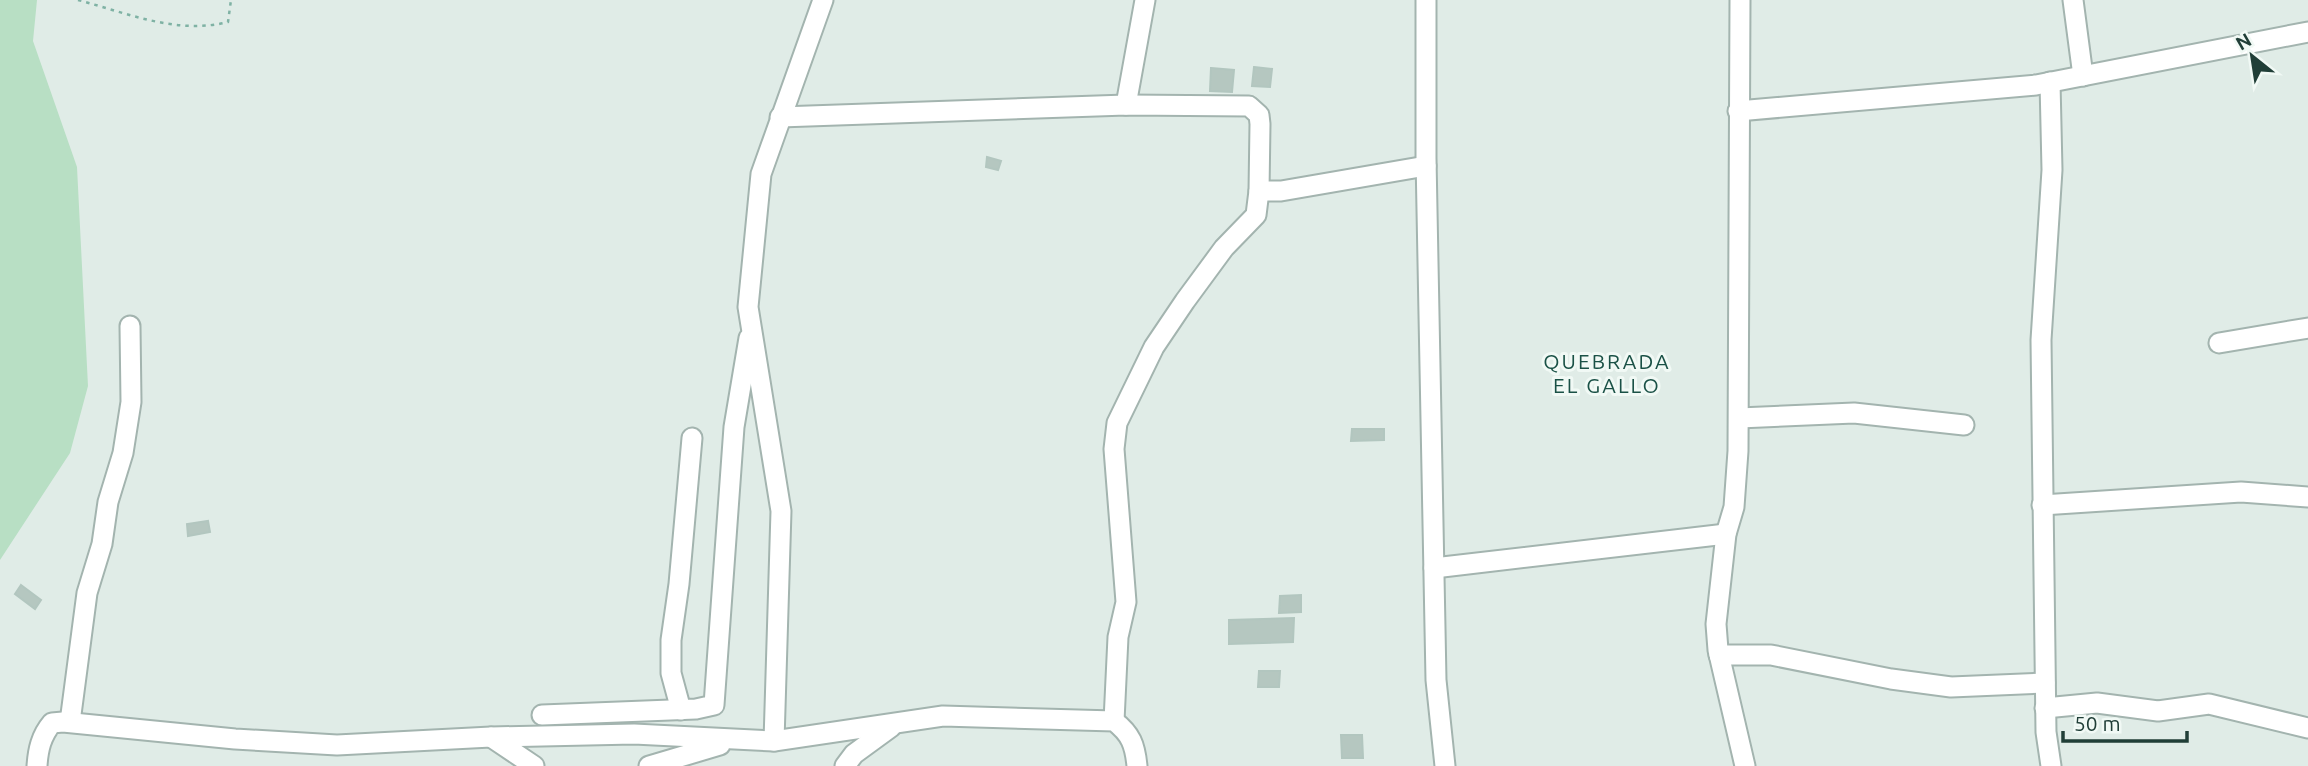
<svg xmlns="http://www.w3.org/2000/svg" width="2308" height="766" font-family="Ubuntu,sans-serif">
	<rect width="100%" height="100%" fill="#e0ece7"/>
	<polygon fill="#b8dfc4" points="0,0 37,0 33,41 77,167 88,386 70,453 0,560"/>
	<g fill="#b5c7c0" stroke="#b2c6bf" stroke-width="2">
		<polygon points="1254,67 1272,69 1270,87 1252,86"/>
		<polygon points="1211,68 1234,70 1232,92 1210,91"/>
		<polygon points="987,157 1001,161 998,170 986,167"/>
		<polygon points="1352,429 1384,429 1384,440 1351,441"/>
		<polygon points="208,521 210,532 188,536 187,524"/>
		<polygon points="21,585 41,600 35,609 15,594"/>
		<polygon points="1301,595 1301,612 1279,613 1280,596"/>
		<polygon points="1294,618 1293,642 1229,644 1229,620"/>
		<polygon points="1259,671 1280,671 1279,687 1258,687"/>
		<polygon points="1341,735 1362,735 1363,758 1342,758"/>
	</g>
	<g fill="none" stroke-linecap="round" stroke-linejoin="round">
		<defs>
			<g id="minor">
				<polyline points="1426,0 1426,158 1436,680 1445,766"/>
				<polyline points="1740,0 1738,451 1734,507 1726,534 1716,624 1718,650 1745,766"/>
				<polyline points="2073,0 2083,76"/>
				<polyline points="2050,82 2052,170 2041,340 2046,732 2051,766"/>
				<polyline points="1126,105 1145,0"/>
				<polyline points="1738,111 2036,85 2308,32"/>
				<polyline points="780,117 1126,105 1249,106 1259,115 1260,124 1259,191 1281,191 1426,166"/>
				<polyline points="2219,343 2308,328"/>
				<polyline points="1739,418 1854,413 1964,425"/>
				<polyline points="2042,505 2241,492 2308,497"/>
				<polyline points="1434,568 1726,534"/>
				<polyline points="1719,655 1771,655 1891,679 1951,687 2045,683"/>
				<polyline points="2045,708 2097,703 2158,711 2209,704 2308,728"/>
				<polyline points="681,710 671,673 671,640 679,584 692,438"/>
				<polyline points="542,715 696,709 714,705 734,427 749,338"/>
				<polyline points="1114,721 1118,637 1126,602 1114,449 1117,423 1154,347 1185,301 1224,248 1256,215 1259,191"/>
				<polyline points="70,722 87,593 102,544 108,502 123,453 131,402 130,326"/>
				<polyline points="491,737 534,766"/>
				<polyline points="774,741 781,511 748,307 761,174 823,0"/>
				<path d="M37,766C38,750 41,736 52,723L63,722L235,739L337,745L491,737L634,734L774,741L943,716L1114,721C1131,734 1135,745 1137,766"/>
				<polyline points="649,766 720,745"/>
				<polyline points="845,766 854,754 891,727"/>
			</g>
		</defs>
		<use href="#minor" stroke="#a3b4af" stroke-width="23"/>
		<path stroke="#7fb2a4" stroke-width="2.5" stroke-dasharray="3.5 5" stroke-linecap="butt" d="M78,0C127,13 177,35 228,22L231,0"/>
		<use href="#minor" stroke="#fff" stroke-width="19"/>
	</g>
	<g text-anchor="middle" stroke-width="6" stroke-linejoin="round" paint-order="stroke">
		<g font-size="21" letter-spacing="2" fill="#1a5146" stroke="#f1f9f5">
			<text x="1607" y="369">QUEBRADA<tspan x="1607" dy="24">EL GALLO</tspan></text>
		</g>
	</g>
	<g transform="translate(2252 56) rotate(330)" stroke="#f1f9f5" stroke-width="5" paint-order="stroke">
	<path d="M0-5L12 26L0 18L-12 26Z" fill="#203e37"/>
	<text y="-10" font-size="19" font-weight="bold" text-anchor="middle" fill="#203e37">N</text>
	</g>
	<path d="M2063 731v10h124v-10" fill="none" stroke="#203e37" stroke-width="3.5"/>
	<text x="2074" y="731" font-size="21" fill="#203e37" stroke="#f1f9f5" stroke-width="5" paint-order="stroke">50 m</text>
</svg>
